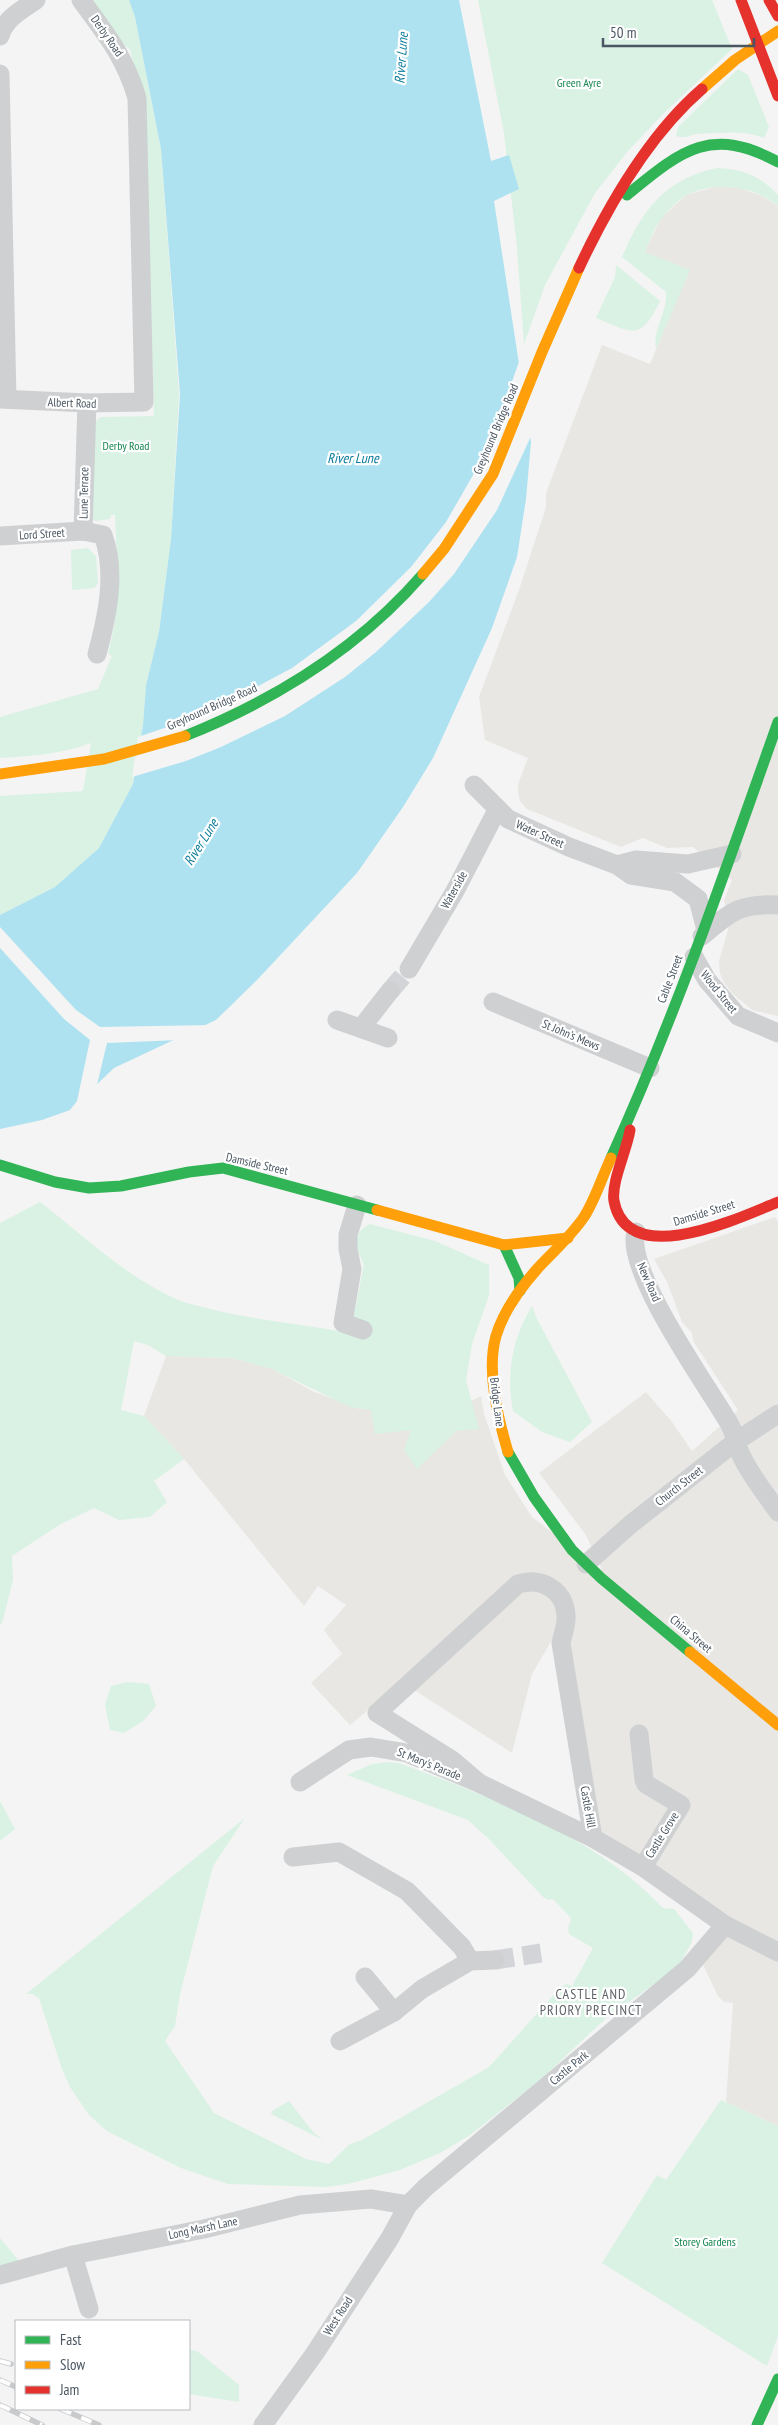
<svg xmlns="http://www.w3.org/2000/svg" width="778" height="2425" font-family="'PT Sans Narrow',sans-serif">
	<rect width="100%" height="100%" fill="#f4f4f4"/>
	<g fill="#e8e7e3">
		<polygon points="718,186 739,188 762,196 778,206 778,1016 752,1010 733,994 724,983 720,973 719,961 729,926 724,900 732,880 693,847 667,848 643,838 621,847 527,809 520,801 518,792 518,784 528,758 485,740 479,697 520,587 546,507 546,493 602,345 650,364 689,270 644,252 661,218 686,195"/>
		<polygon points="775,1217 778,1222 778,2126 726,2102 733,2003 724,2002 718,1996 703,1965 735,1921 600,1833 556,1633 532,1674 512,1753 402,1682 350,1725 311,1683 342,1654 324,1630 346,1605 318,1586 304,1606 184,1459 144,1416 166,1356 233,1358 273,1369 312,1391 360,1409 473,1400 481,1396 484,1414 505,1475 532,1517 602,1570 586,1535 539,1473 646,1392 672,1422 692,1451 738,1410 693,1341 692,1333 682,1322 667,1282 654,1259"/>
	</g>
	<g fill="#d9f2e3">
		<path d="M89,0H129L135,17L161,149L179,394L171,539L159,632L146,685L143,725L133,784L99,848L55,887L0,915V796L83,791L91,743C62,754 31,756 0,758V717L98,689L112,656L108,653C121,608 117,562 115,515H111L110,519L95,521L91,519L94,427L97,420L101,417L154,416L148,229L140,90L130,49L121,43Z"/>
		<polygon points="478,0 712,0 732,49 662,115 628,151 595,193 545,285 524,344 517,248 504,133"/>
		<path d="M738,69L748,75L769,127L764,138C743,130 721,133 698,134C689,135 685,139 676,136L678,127Z"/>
		<path d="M717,168C743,169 760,176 778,195V206C755,186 714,181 687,195C679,199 667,211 662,218C654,227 649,242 645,252L690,270L656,349C652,330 668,312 666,292L622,257C642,210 665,179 717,168Z"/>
		<path d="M616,265L660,301C640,342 633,333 596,318L615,277Z"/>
		<polygon points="88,548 96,556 98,583 94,588 72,590 71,550"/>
		<path d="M40,1202C83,1235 126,1277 176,1299C185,1303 196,1305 206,1308C252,1320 298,1323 345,1332L355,1310L364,1264C356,1249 351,1233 370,1224L435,1241L489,1265V1295L472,1344L466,1380L479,1429L456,1431L417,1469L404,1450L411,1430L375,1434L371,1410L350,1407L272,1369L233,1358L166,1356L148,1345L134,1341L121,1410L144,1416L184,1459L154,1481L167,1502L150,1517L119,1520L94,1508L59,1525L12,1556L13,1580L2,1623L0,1624V1223Z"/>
		<path d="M532,1306L537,1319L592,1422L570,1442L542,1432L513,1411C506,1373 512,1339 532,1306Z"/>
		<polygon points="127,1682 149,1684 156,1706 143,1721 124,1733 110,1730 105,1705 111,1686"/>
		<path d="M388,1762L402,1764C494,1799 594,1835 663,1908L674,1909L693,1933L692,1942L678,1967L605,2019L540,2080L470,2135L440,2153L400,2170L348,2184L325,2187L228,2184L181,2168L107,2131L89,2115L70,2087L62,2069L39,1998L32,1994H26L245,1818L213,1866L180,1994L175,2026L165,2041L214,2113L306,2159L329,2164L350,2144L362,2140L489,2067L560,1988L567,1984L572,1986L593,1948L569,1934L568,1928L571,1920L570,1917L553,1899L548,1900L543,1897L489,1839L468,1820L347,1775L372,1764Z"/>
		<polygon points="0,1801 15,1829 0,1841"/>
		<polygon points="721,2100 778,2126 778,2336 767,2366 602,2263 657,2175 666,2180"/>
		<polygon points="289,2101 313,2132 323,2140 271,2114 272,2111"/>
		<polygon points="0,2238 19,2261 0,2268"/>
		<polygon points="189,2350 197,2351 239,2385 239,2402 189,2394"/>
	</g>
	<polygon fill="#aee2f0" points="129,0 459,0 491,161 509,155 519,189 494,201 531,442 526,499 517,557 492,628 433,758 403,807 357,873 257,980 216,1020 114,1068 70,1110 42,1120 0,1129 0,915 55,887 99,848 133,784 143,725 146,685 159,632 171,539 180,394 161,149 135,17"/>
	<g fill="#f4f4f4">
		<polygon points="520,359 532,434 497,510 454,574 429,602 376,652 345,677 285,716 221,747 186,761 132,777 138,737 208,713 292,668 356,621 411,567 446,522 480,463 492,438"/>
		<polygon points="0,927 76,1010 100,1027 210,1025 216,1020 217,1022 180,1040 107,1043 96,1089 73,1111 70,1110 77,1101 90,1040 64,1019 0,948"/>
	</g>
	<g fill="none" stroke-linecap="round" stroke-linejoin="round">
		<g stroke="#d2d4d7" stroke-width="19" stroke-dasharray="19 9" stroke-linecap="butt">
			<polyline points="390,991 409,969"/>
			<polyline points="495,1960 541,1953"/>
		</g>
		<g stroke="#ced0d2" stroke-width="19">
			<path d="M0,36C5,18 22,10 36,0"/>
			<polyline points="0,74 7,399"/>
			<path d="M0,399L87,403L144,402L137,98C125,57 106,34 81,0"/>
			<polyline points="83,531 87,403"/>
			<path d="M0,536L83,531L103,535C117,573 107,617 97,654"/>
			<polyline points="474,785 508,819 569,847 617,865 631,875 675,882 698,899 705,926"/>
			<polyline points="617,865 636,860 688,864 732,854"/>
			<path d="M702,936C731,912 739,903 778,905"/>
			<polyline points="694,957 707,980 738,1016 778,1033"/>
			<polyline points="409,969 455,891 497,810"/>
			<polyline points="493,1002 650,1068"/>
			<polyline points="337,1020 388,1038"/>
			<polyline points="361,1028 390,991"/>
			<polyline points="357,1205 348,1235 348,1249 352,1269 343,1323 363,1330"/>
			<path d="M636,1232C624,1270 708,1387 729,1423C735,1433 736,1445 741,1455C750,1475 766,1494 778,1512"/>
			<polyline points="586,1564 631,1524 735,1442 778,1414"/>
			<polyline points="639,1734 644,1780 646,1784 681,1805 643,1867"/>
			<polyline points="300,1782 349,1750 371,1747 407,1753 479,1783 593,1838 643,1867 725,1925 778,1952"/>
			<path d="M479,1783L452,1760L377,1713L518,1584C541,1577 564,1589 566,1615C567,1624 563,1634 561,1643L593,1838"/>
			<polyline points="293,1857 339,1852 407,1891 462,1947 470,1961"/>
			<polyline points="365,1977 394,2012"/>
			<polyline points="340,2041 394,2012 422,1989 470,1961 495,1960"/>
			<polyline points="73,2255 89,2309"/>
			<polyline points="0,2275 73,2255 204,2229 300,2205 371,2199 408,2205"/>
			<polyline points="263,2425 315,2353 390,2238 408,2205 426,2187 687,1969 725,1925"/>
		</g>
		<g stroke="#30b455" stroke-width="11">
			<path d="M627,195C681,151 710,125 778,162"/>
			<path d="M185,736C275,700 359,648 423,574"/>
			<path d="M611,1158C675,1017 726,869 778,722"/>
			<polyline points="0,1165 55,1182 89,1188 121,1186 189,1172 223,1168 377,1210"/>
			<polyline points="504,1245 519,1278 520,1291"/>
			<polyline points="508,1452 534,1497 572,1550 601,1578 690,1652"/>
			<polyline points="757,2425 778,2379"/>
		</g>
		<g stroke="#ff9f0a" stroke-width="11">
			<polyline points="702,89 735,60 778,31"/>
			<polyline points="423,574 444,549 493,474 542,352 579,268"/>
			<polyline points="0,774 104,759 185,736"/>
			<polyline points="377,1210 504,1245 568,1238"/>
			<path d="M508,1452C498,1418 486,1371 496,1336C503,1312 522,1286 538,1268C554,1251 571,1236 584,1217C595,1200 602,1177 611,1158"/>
			<polyline points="690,1652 778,1725"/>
		</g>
		<g stroke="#e5322d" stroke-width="11">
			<polyline points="741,0 778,96"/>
			<polyline points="769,0 778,16"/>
			<path d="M579,268C608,206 650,134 702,89"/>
			<path d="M630,1130C627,1150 611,1182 614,1201C627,1271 739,1218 778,1202"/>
		</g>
		<defs>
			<g id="rail">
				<polyline points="0,2361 11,2364"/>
				<polyline points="0,2380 16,2387"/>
				<polyline points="0,2405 42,2425"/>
				<polyline points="61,2409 99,2425"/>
			</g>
		</defs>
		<use href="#rail" stroke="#c9cacc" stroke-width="5.5"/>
		<use href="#rail" stroke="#fff" stroke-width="4" stroke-dasharray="11" stroke-linecap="butt"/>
	</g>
	<g text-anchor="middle" stroke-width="4.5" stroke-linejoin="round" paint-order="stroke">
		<g font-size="12" fill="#4a5661" stroke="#fff">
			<text transform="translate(107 36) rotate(55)" y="4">Derby Road</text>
			<text transform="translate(72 403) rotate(2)" y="4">Albert Road</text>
			<text transform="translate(496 429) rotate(-67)" y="4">Greyhound Bridge Road</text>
			<text transform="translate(84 493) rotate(-89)" y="4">Lune Terrace</text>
			<text transform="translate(42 534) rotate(-4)" y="4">Lord Street</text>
			<text transform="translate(212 707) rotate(-24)" y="4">Greyhound Bridge Road</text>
			<text transform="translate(540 834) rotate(24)" y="4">Water Street</text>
			<text transform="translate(454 890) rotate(-61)" y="4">Waterside</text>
			<text transform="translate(670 979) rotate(-69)" y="4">Cable Street</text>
			<text transform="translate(719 992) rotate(51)" y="4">Wood Street</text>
			<text transform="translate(571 1035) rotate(23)" y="4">St John's Mews</text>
			<text transform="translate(257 1164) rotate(13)" y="4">Damside Street</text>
			<text transform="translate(704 1213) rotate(-17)" y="4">Damside Street</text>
			<text transform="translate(649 1282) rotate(66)" y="4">New Road</text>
			<text transform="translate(497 1402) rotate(83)" y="4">Bridge Lane</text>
			<text transform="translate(679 1486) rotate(-38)" y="4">Church Street</text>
			<text transform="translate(691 1634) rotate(40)" y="4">China Street</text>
			<text transform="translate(429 1764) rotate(22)" y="4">St Mary's Parade</text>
			<text transform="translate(588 1807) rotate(80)" y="4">Castle Hill</text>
			<text transform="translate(662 1835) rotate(-58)" y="4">Castle Grove</text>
			<text transform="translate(569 2068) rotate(-40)" y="4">Castle Park</text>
			<text transform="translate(203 2228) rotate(-12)" y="4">Long Marsh Lane</text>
			<text transform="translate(338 2316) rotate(-57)" y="4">West Road</text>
		</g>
		<g font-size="12" fill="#17864f" stroke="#fff">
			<text x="579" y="87">Green Ayre</text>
			<text x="126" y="450">Derby Road</text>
			<text x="705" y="2246">Storey Gardens</text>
		</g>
		<g font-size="14" font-style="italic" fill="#0c7c9b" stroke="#fff">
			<text transform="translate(401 58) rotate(-86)" y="5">River Lune</text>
			<text x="353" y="463">River Lune</text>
			<text transform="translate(201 842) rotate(-58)" y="5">River Lune</text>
		</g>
		<g font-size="14" letter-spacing="1" fill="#5f6368" stroke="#fff">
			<text x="591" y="1999">CASTLE AND<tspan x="591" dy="16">PRIORY PRECINCT</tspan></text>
		</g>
	</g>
	<rect x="15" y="2320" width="175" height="90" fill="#ffffff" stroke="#b7bbc0"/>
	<rect x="25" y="2336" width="25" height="8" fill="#30b455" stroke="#b7bbc0"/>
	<text x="60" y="2345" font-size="15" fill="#4a5661">Fast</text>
	<rect x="25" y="2361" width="25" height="8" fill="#ff9f0a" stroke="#b7bbc0"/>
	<text x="60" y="2370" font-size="15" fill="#4a5661">Slow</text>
	<rect x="25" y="2386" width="25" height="8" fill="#e5322d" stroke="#b7bbc0"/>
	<text x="60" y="2395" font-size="15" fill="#4a5661">Jam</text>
	<path d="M603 38v8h151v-8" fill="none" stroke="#4a5661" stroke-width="2.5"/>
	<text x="610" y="38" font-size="15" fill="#4a5661" stroke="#ffffff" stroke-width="4" paint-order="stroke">50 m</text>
</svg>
